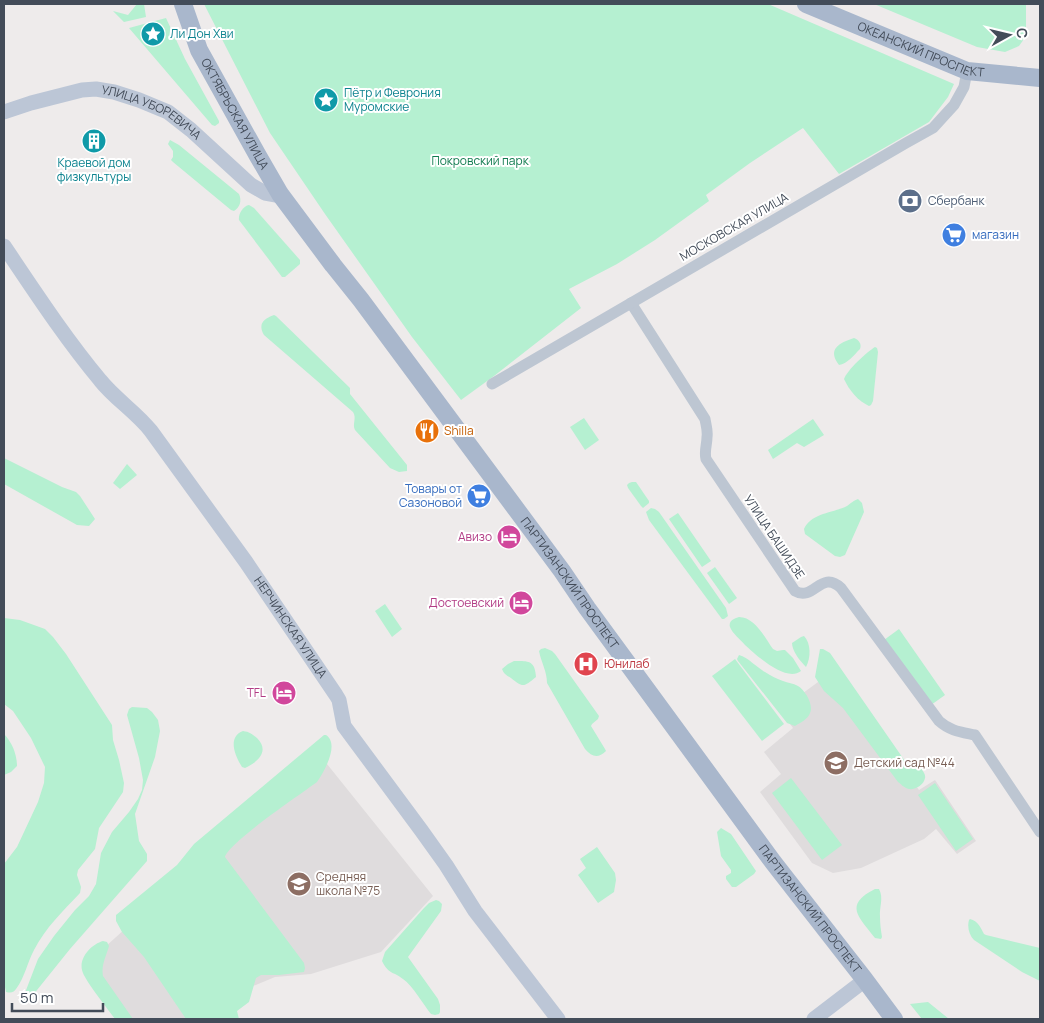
<svg xmlns="http://www.w3.org/2000/svg" width="1044" height="1023" font-family="Manrope,sans-serif">
	<rect width="100%" height="100%" fill="#eeebeb"/>
	<g fill="#dfdcdd">
		<polygon points="833,671 919,790 935,780 976,841 957,854 936,829 924,839 861,868 833,873 812,863 760,792 781,774 764,752 793,728 780,710"/>
		<polygon points="327,764 433,896 381,952 311,974 275,977 229,996 202,1019 120,1019 84,966 188,872"/>
	</g>
	<g fill="#b5f0d1">
		<polygon points="137,4 144,4 146,17 124,22 113,11 128,15"/>
		<polygon points="204,4 768,4 954,84 948,97 929,122 839,174 803,128 750,163 706,195 709,201 655,240 617,264 569,289 581,308 494,376 461,400 412,337 325,214 270,133"/>
		<polygon points="874,4 1026,4 1026,30 1024,39 1019,46 1005,52 977,47"/>
		<polygon points="166,18 185,59 219,121 219,123 215,126 212,125 129,28"/>
		<path d="M170,140L179,145L239,194C242,201 240,207 234,211L231,210L173,162L171,160L173,157V151L168,144Z"/>
		<path d="M249,205L254,208L300,260V264L285,277H282L239,220C238,214 243,206 249,205Z"/>
		<path d="M274,315L276,316L350,388V394L407,465V471L399,472L390,468L355,430C352,424 357,418 353,412L264,335C258,324 263,319 274,315Z"/>
		<path d="M854,338C859,340 862,344 860,349C854,355 847,364 839,365C827,349 839,343 854,338Z"/>
		<path d="M875,347L877,348L878,352L873,401L871,405L869,406C858,401 849,390 844,379C847,370 867,352 875,347Z"/>
		<polygon points="584,418 599,440 585,450 570,427"/>
		<polygon points="813,419 824,435 804,447 797,443 773,459 768,450"/>
		<polygon points="4,458 62,487 76,492 80,496 95,519 89,526 77,525 4,484"/>
		<polygon points="127,464 137,475 120,489 113,483"/>
		<polygon points="632,482 636,482 649,501 649,503 643,508 641,506 628,488 627,485 629,483"/>
		<path d="M858,499L862,503L864,512L845,555L840,557L835,556L805,534L804,529C811,513 833,513 847,506C851,503 853,501 858,499Z"/>
		<polygon points="651,508 655,509 659,512 726,608 728,616 724,619 722,619 649,520 646,512"/>
		<polygon points="678,513 711,561 702,567 669,519"/>
		<polygon points="715,567 737,598 729,604 707,573"/>
		<polygon points="385,604 402,629 392,637 375,611"/>
		<path d="M739,617C755,617 765,638 773,649L777,651L783,650H785L793,658L801,671C786,683 756,655 745,645C741,640 732,633 730,627C728,621 735,618 739,617Z"/>
		<path d="M4,618L20,620L45,629L53,637L66,654L112,725L113,740L119,760L124,783L123,792L99,828L95,849L78,870L77,875L81,887L80,893C63,911 46,927 34,950C27,963 25,977 16,989C13,993 11,993 6,992L4,982V864L17,847L38,802L44,783L45,767L31,738L13,711L4,704Z"/>
		<polygon points="899,629 945,695 931,705 884,640"/>
		<path d="M804,636C811,643 811,658 806,667C800,661 792,651 792,643L801,637Z"/>
		<path d="M545,648L552,651L555,654L599,716L598,719L592,724L591,726L605,749L606,751C598,759 592,757 585,749L547,683C547,671 541,662 539,651L541,649Z"/>
		<path d="M820,649H823L830,653L907,764L911,766L920,767C922,770 926,774 925,778C924,785 915,790 909,789C904,788 901,784 898,782L843,708L824,691L815,677Z"/>
		<path d="M739,655C749,658 756,667 765,672C771,676 777,679 783,681C788,683 793,683 798,686C805,690 814,705 810,713C808,719 800,723 795,726L787,723L738,661L737,659Z"/>
		<polygon points="735,659 784,724 762,741 712,676"/>
		<path d="M514,661C528,661 535,660 536,677C524,687 523,688 511,678C506,675 504,674 502,669L508,664Z"/>
		<polygon points="132,707 147,708 152,712 158,720 160,731 155,757 135,814 139,841 147,854 147,861 70,949 29,1000 25,1003 23,998 38,959 54,936 75,910 89,896 96,884 101,853 112,832 129,812 138,799 142,790 143,780 139,758 127,715 129,709"/>
		<path d="M243,731C250,732 252,734 257,738C270,751 258,762 245,768L242,767C235,756 227,737 243,731Z"/>
		<path d="M4,734C12,742 17,755 17,766L11,772L4,775Z"/>
		<path d="M324,735H326C340,744 324,772 317,782C301,794 229,842 225,857L304,963L305,968L304,972L279,975H261L256,978L249,1002L237,1011L239,1019H186L144,957L122,932L116,921V915L177,865L194,844Z"/>
		<polygon points="791,778 842,845 822,860 772,793"/>
		<polygon points="935,783 973,839 956,851 918,795"/>
		<polygon points="721,828 731,834 756,871 754,874 736,887 732,887 726,879 726,876 731,873 731,870 721,856 717,832"/>
		<polygon points="597,847 615,873 616,880 614,892 598,903 578,875 586,868 580,859"/>
		<path d="M875,889H879C884,898 879,907 880,917C880,924 881,931 882,937L881,939L875,938C859,917 843,905 875,889Z"/>
		<path d="M436,900L439,901L442,904L441,911L408,957L438,999L440,1005V1012L439,1014L435,1015L431,1014C423,1004 413,986 403,979C393,971 389,975 382,961L385,952L424,908L429,903Z"/>
		<path d="M970,919C978,921 981,928 984,934L986,935L1040,948V981L1022,972L974,940C969,935 967,927 969,920Z"/>
		<path d="M103,941L107,942L109,946C106,957 101,965 103,976L133,1019H115C108,1009 84,980 82,970C79,957 92,944 103,941Z"/>
		<polygon points="928,1002 949,1019 922,1019 910,1004"/>
	</g>
	<g fill="none" stroke-linecap="round" stroke-linejoin="round">
		<g stroke="#bdc6d2" stroke-width="11">
			<path d="M631,303L705,419C706,425 708,431 707,437C707,445 704,451 706,459L795,591C814,602 821,569 841,588L939,721C950,731 961,732 975,735L1040,832"/>
			<polyline points="492,384 906,143 933,128 943,117 954,105 964,87 967,71"/>
		</g>
		<g stroke="#bcc6d6" stroke-width="15">
			<path id="s1" d="M4,112L31,103L82,90L96,89L114,92L139,100L168,112L191,130L251,185L265,193L276,195L280,194"/>
			<path id="s2" d="M4,246C35,292 65,338 100,380C115,399 136,412 151,431L246,562L336,695L339,700L344,726L421,830L446,865L475,911L558,1019"/>
			<polyline points="814,1019 865,980"/>
		</g>
		<g stroke="#a9b7cc" stroke-width="18">
			<path id="s3" d="M183,4L199,50L258,156L280,194L333,265L361,300L562,571L587,608L773,862L865,980L894,1019"/>
			<path id="s4" d="M806,4L967,71L1040,78"/>
		</g>
	</g>
	<defs>
		<symbol id="sight-disc" viewBox="-11 -11 22 22"><circle r="9.5" fill="#0f9aa8" stroke="#fff"/><path d="M0-6L1.8-2.2L6-1.7L2.9 1.2L3.7 5.4L0 3.3L-3.7 5.4L-2.9 1.2L-6-1.7L-1.8-2.2Z" fill="#fff"/></symbol>
		<symbol id="building-disc" viewBox="-11 -11 22 22"><circle r="9.5" fill="#0f9aa8" stroke="#fff"/><path d="M-4-6H4V6H1V3H-1V6H-4ZM-2.5-4.3h1.7v1.8h-1.7ZM.8-4.3h1.7v1.8H.8ZM-2.5-1h1.7V.8h-1.7ZM.8-1h1.7V.8H.8Z" fill="#fff"/></symbol>
		<symbol id="bank-disc" viewBox="-11 -11 22 22"><circle r="9.5" fill="#5c6f8a" stroke="#fff"/><path d="M-6-4H6V4H-6ZM0-2.3a2.3 2.3 0 1 0 0 4.6a2.3 2.3 0 1 0 0-4.6Z" fill="#fff"/></symbol>
		<symbol id="supermarket-disc" viewBox="-11 -11 22 22"><circle r="9.5" fill="#3f7fe0" stroke="#fff"/><path d="M-6-5.5h2.5l.6 2H6L4.5 2H-2.5L-4.4-4H-6ZM-1.5 3.2a1.3 1.3 0 1 0 .1 0ZM3 3.2a1.3 1.3 0 1 0 .1 0Z" fill="#fff"/></symbol>
		<symbol id="restaurant-disc" viewBox="-11 -11 22 22"><circle r="9.5" fill="#e8710a" stroke="#fff"/><path d="M-5-6h1v4h1v-4h1v4h1v-4h1v5L-1.5 .5V6h-2V.5L-5-1ZM5-6V6H3V1.5H1.5Q1.5-4 5-6Z" fill="#fff"/></symbol>
		<symbol id="hotel-disc" viewBox="-11 -11 22 22"><circle r="9.5" fill="#d1479c" stroke="#fff"/><path d="M-6-4.5h1.5V1H6V5H4.5V3h-9V5H-6ZM-4 0a1.8 1.8 0 1 1 3.6 0ZM.5 0V-2.5h3Q6-2.5 6 0Z" fill="#fff"/></symbol>
		<symbol id="hospital-disc" viewBox="-11 -11 22 22"><circle r="9.5" fill="#e0444e" stroke="#fff"/><path d="M-5-5h3v3.5h4V-5h3V5h-3V1.5h-4V5h-3Z" fill="#fff"/></symbol>
		<symbol id="school-disc" viewBox="-11 -11 22 22"><circle r="9.5" fill="#8d6e63" stroke="#fff"/><path d="M0-5L7-2L0 1L-7-2ZM-4 1L0 2.5L4 1V4Q0 6-4 4Z" fill="#fff"/></symbol>
	</defs>
	<g fill-rule="evenodd">
		<use href="#sight-disc" x="139" y="20" width="28" height="28"/>
		<use href="#sight-disc" x="312" y="86" width="28" height="28"/>
		<use href="#building-disc" x="80" y="127" width="28" height="28"/>
		<use href="#bank-disc" x="896" y="187" width="28" height="28"/>
		<use href="#supermarket-disc" x="940" y="221" width="28" height="28"/>
		<use href="#restaurant-disc" x="413" y="417" width="28" height="28"/>
		<use href="#supermarket-disc" x="465" y="482" width="28" height="28"/>
		<use href="#hotel-disc" x="495" y="523" width="28" height="28"/>
		<use href="#hotel-disc" x="507" y="589" width="28" height="28"/>
		<use href="#hospital-disc" x="572" y="650" width="28" height="28"/>
		<use href="#hotel-disc" x="270" y="679" width="28" height="28"/>
		<use href="#school-disc" x="822" y="749" width="28" height="28"/>
		<use href="#school-disc" x="285" y="870" width="28" height="28"/>
	</g>
	<g text-anchor="middle" stroke-width="4" stroke-linejoin="round" paint-order="stroke">
		<g font-size="12" fill="#0d838f" stroke="#fff" text-anchor="start">
			<text x="170" y="38">Ли Дон Хви</text>
			<text x="344" y="97">Пётр и Феврония<tspan x="344" dy="14">Муромские</tspan></text>
			<text x="94" y="167" text-anchor="middle">Краевой дом<tspan x="94" dy="14">физкультуры</tspan></text>
		</g>
		<g font-size="12" fill="#434c59" stroke="#fff">
			<text dy="4" stroke="none"><textPath href="#s4" startOffset="124">ОКЕАНСКИЙ ПРОСПЕКТ</textPath></text>
			<text dy="4" stroke="none"><textPath href="#s3" startOffset="122">ОКТЯБРЬСКАЯ УЛИЦА</textPath></text>
			<text dy="4" stroke="none"><textPath href="#s1" startOffset="156">УЛИЦА УБОРЕВИЧА</textPath></text>
			<text transform="translate(734 227) rotate(-30)" y="4">МОСКОВСКАЯ УЛИЦА</text>
			<text transform="translate(774 537) rotate(56)" y="4">УЛИЦА БАШИДЗЕ</text>
			<text dy="4" stroke="none"><textPath href="#s3" startOffset="699">ПАРТИЗАНСКИЙ ПРОСПЕКТ</textPath></text>
			<text dy="4" stroke="none"><textPath href="#s2" startOffset="478">НЕРЧИНСКАЯ УЛИЦА</textPath></text>
			<text dy="4" stroke="none"><textPath href="#s3" startOffset="1104">ПАРТИЗАНСКИЙ ПРОСПЕКТ</textPath></text>
		</g>
		<g font-size="12" fill="#127c50" stroke="#fff">
			<text x="480" y="165">Покровский парк</text>
		</g>
		<g font-size="12" fill="#4e5e75" stroke="#fff" text-anchor="start">
			<text x="928" y="205">Сбербанк</text>
		</g>
		<g font-size="12" fill="#366cbe" stroke="#fff" text-anchor="start">
			<text x="972" y="239">магазин</text>
			<text x="462" y="493" text-anchor="end">Товары от<tspan x="462" dy="14">Сазоновой</tspan></text>
		</g>
		<g font-size="12" fill="#c56008" stroke="#fff" text-anchor="start">
			<text x="444" y="435">Shilla</text>
		</g>
		<g font-size="12" fill="#b23c85" stroke="#fff" text-anchor="end">
			<text x="492" y="541">Авизо</text>
			<text x="504" y="607">Достоевский</text>
			<text x="266" y="697">TFL</text>
		</g>
		<g font-size="12" fill="#be3a42" stroke="#fff" text-anchor="start">
			<text x="604" y="668">Юнилаб</text>
		</g>
		<g font-size="12" fill="#785e54" stroke="#fff" text-anchor="start">
			<text x="854" y="767">Детский сад №44</text>
			<text x="316" y="881">Средняя<tspan x="316" dy="14">школа №75</tspan></text>
		</g>
	</g>
	<rect width="1044" height="1023" fill="none" stroke="#434c59" stroke-width="10"/>
	<g transform="translate(1009 35) rotate(82)" stroke="#ffffff" stroke-width="4" paint-order="stroke">
	<path d="M0-4L9 19L0 12L-9 19Z" fill="#434c59"/>
	<text y="-8" font-size="14" font-weight="bold" text-anchor="middle" fill="#434c59">С</text>
	</g>
	<path d="M12 1003v8h91v-8" fill="none" stroke="#434c59" stroke-width="2.5"/>
	<text x="20" y="1003" font-size="15" fill="#434c59" stroke="#ffffff" stroke-width="4" paint-order="stroke">50 m</text>
</svg>
